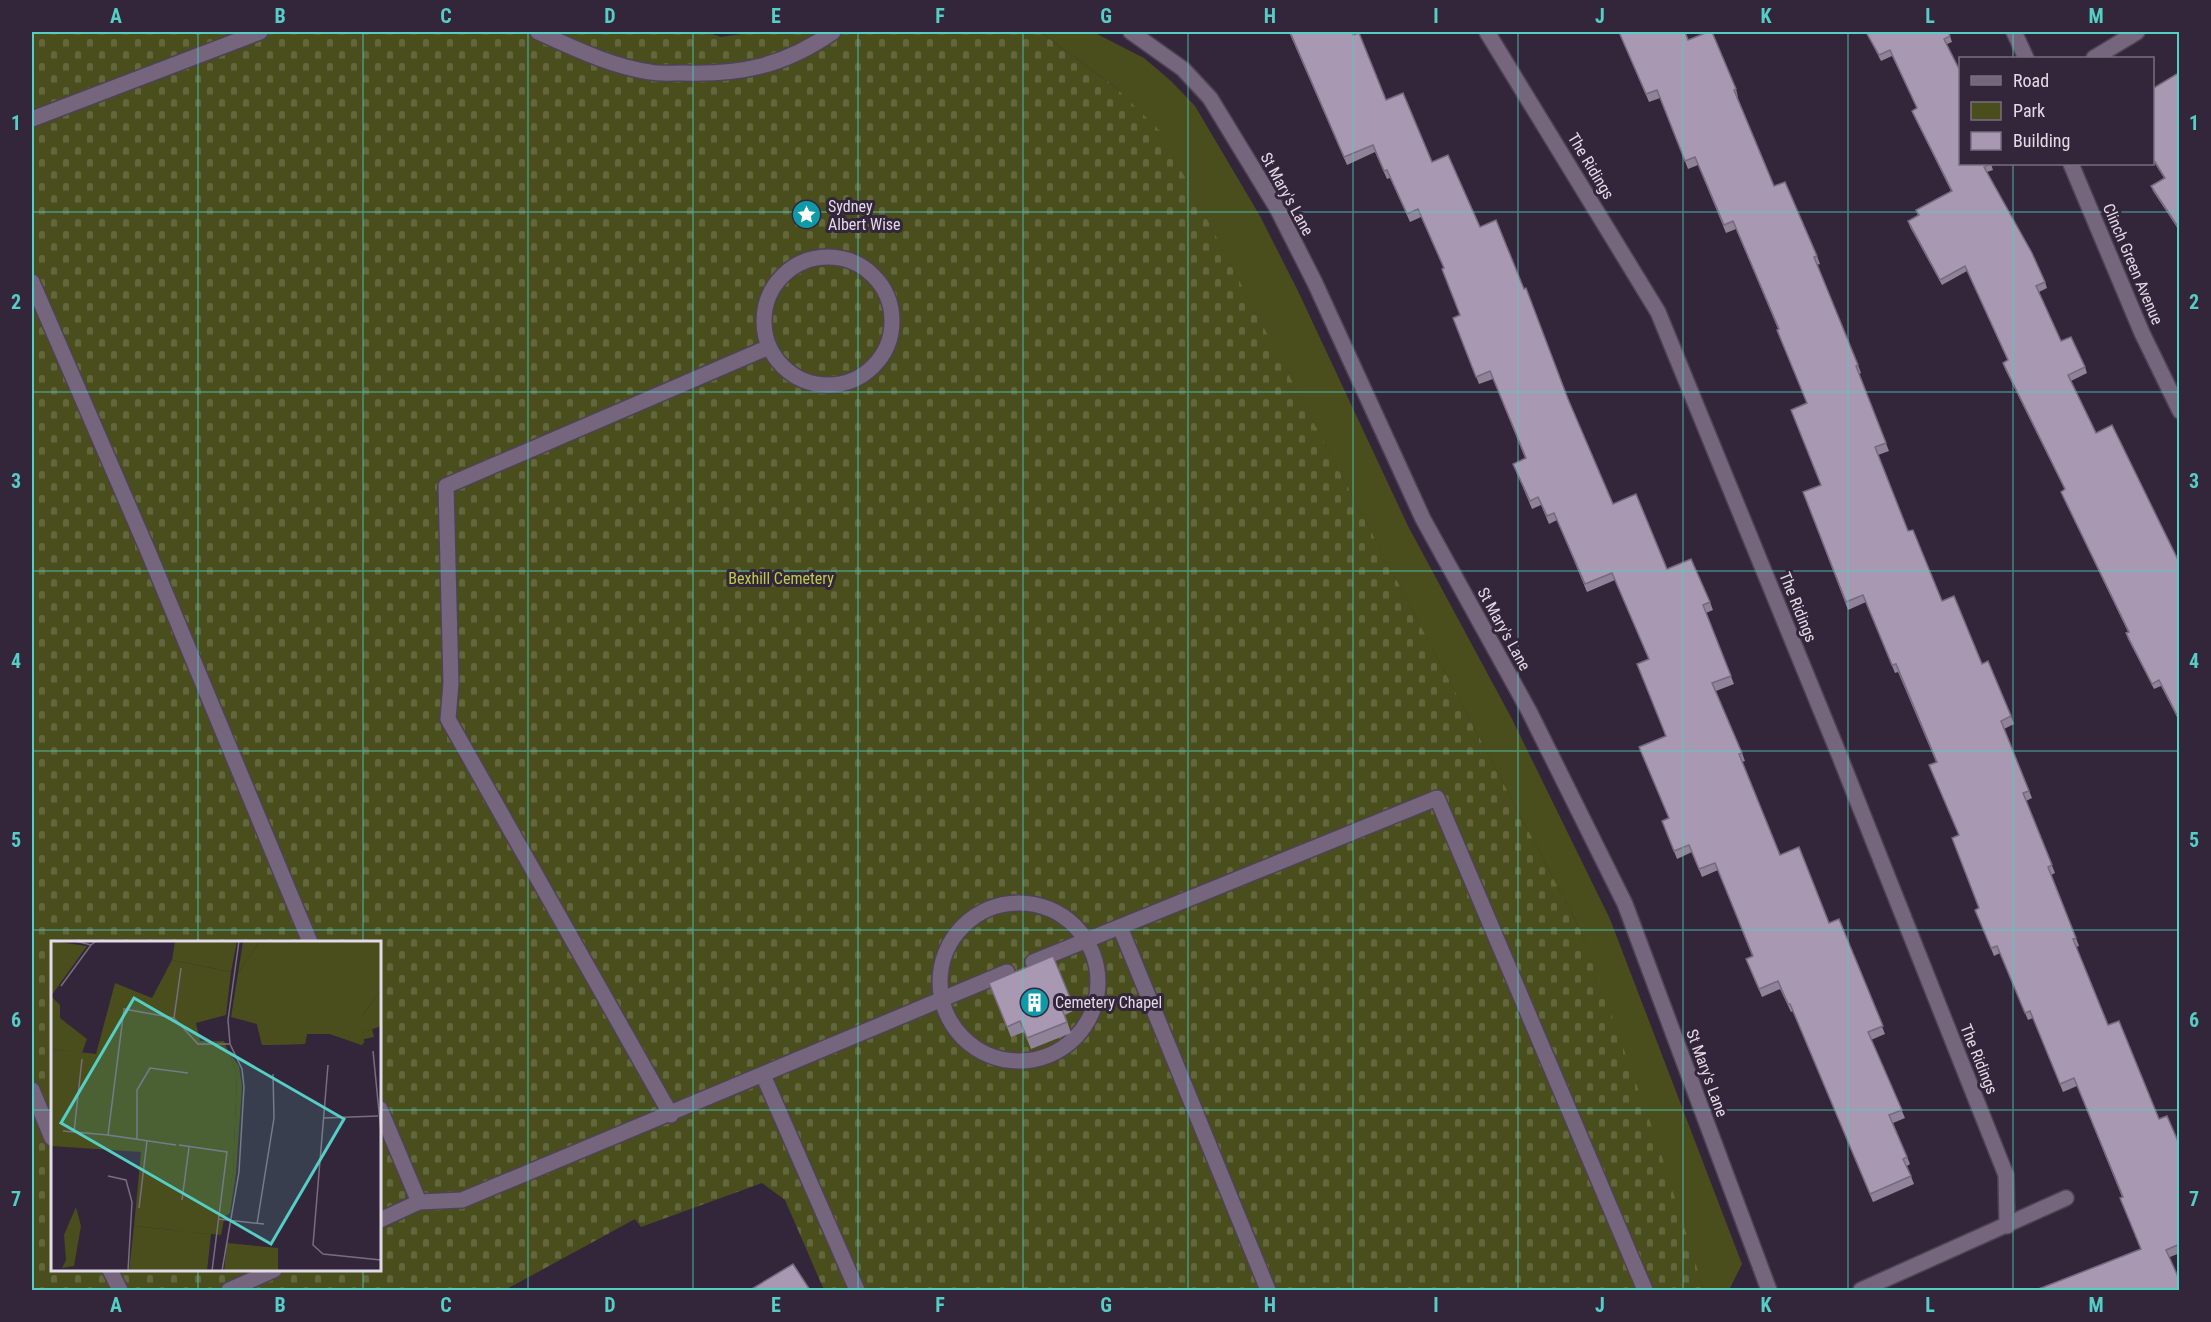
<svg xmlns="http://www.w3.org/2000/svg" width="2211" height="1322" viewBox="0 0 2211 1322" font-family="'Roboto Condensed',sans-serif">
  <defs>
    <pattern id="cemetery-stones" width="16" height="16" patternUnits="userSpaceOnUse" patternTransform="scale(1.5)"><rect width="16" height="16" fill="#494e1c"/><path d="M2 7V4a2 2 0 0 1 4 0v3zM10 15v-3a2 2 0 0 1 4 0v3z" fill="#63673d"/></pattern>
  </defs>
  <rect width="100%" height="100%" fill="#33253a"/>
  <!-- green -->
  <path fill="#494e1c" d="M1040 32H1093L1144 58 1171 81 1195 106 1260 216 1298 291 1408 526 1512 719 1610 919 1742 1264 1729 1290H1704L1581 931 1161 133 1114 86Z"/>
  <!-- cemetery -->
  <path fill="url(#cemetery-stones)" fill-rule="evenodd" d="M32 32H707L721 37 754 32H1040L1114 86 1161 132 1581 931 1658 1144 1704 1290H824L785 1200 762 1183 641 1227 635 1219 505 1290H32ZM52 942H380V1270H52Z"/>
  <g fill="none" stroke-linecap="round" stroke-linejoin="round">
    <defs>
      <g id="lane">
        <path d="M538 32C574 48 610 66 650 72 660 74 671 73 682 73 741 75 784 66 833 32"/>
        <path d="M32 119 260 32"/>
        <circle cx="828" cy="321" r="64"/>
        <path d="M32 282 148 551 310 942"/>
        <circle cx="1019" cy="982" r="79"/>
        <path d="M1120 927 1268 1290"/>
        <path d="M1033 962 1437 798 1645 1290"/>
        <path d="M763 1075 857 1290"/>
        <path d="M32 1090 52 1138"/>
        <path d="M380 1109 419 1202 462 1200 1007 972"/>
        <path d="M671 1115 448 719 451 683 446 486 769 347"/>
        <path d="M380 1220 419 1202"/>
        <path d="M110 1270 120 1290"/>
        <path d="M229 1290 274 1270"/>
      </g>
      <g id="street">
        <path d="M1131 32 1183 69 1210 98 1277 208 1315 283 1423 519 1529 711 1625 904 1769 1290"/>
        <path d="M1487 32 1658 312 1838 752 2006 1175 2007 1226"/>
        <path d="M2014 32 2026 58"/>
        <path d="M2094 58 2137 32"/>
        <path d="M2071 164 2142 333 2180 411"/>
        <path d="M1861 1290 2066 1198"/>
      </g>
    </defs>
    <!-- lane casing -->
    <use href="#lane" stroke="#4e4355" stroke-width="18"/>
    <!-- street casing -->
    <use href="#street" stroke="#4e4355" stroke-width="18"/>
    <!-- lane -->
    <use href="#lane" stroke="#75657d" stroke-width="15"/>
    <!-- street -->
    <use href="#street" stroke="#75657d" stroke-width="15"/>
  </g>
  <!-- wall -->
  <g fill="#908399">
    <path d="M1289 32H1352L1386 100 1480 227 1568 399 1613 504 1667 569 1710 602 1713 610 1706 613 1734 684 1716 691 1742 753 1745 761 1742 762 1780 855 1829 923 1839 919 1885 1034 1871 1040 1905 1118 1893 1123 1910 1164 1907 1166 1914 1184 1873 1202 1793 1011 1791 1012 1780 989 1762 997 1746 959 1752 956 1718 870 1702 877 1692 852 1677 859 1662 821 1668 818 1665 736 1649 660 1615 580 1587 592 1557 520 1549 524 1541 505 1532 509 1513 464 1525 458 1493 379 1479 384 1453 318 1460 315 1444 269 1421 217 1410 222 1390 178 1387 179 1375 152 1347 165Z"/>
    <path d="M1619 32 1688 40 1736 89 1738 97H1737L1774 186 1817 256 1820 264 1817 265 1858 365 1861 373 1859 374 1889 451 1878 455 1908 531 1942 601 1982 664 2011 716 2014 724 2004 729 2032 798 2026 801 2055 873 2051 875 2079 946 2076 947 2108 1025 2159 1119 2180 1146V1253L2170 1257 2141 1249 2122 1197 2077 1086 2063 1092 2033 1018 2028 1020 2000 953 1994 956 1975 910 1979 908 1959 836 1936 762 1898 672 1895 673 1866 602 1848 610 1803 492 1821 485 1807 404 1778 329 1736 229 1726 233 1698 165 1688 169 1660 98 1649 102Z"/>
    <path d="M1866 32H1948L1950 36 1952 42 1947 44 1960 164H1991L1993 170 1987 172 2045 282 2047 288 2039 292 2061 341 2085 367 2087 373 2071 381 2096 433 2180 564V723L2161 686 2154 689 2128 639 2126 633 2128 632 2063 497 2061 492 2065 490 2005 369 2003 363 2008 361 1967 271 1942 285 1910 227 1908 221 1918 216 1916 210 1951 191 1914 116 1912 111 1917 108 1892 56 1881 61Z"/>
    <path d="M2180 72V232L2153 191 2151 186 2164 178 2152 159V89Z"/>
    <path d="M989 983 1071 1000 1075 1010 1065 1015 1071 1033 1031 1049 1024 1032 1011 1037Z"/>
  </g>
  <!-- building -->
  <g fill="#a898b2" stroke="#766a7d" stroke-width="1.5">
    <path d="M1290 32H1352L1353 35 1359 33 1386 100 1403 93 1432 162 1448 155 1480 227 1496 220 1524 289 1526 288 1568 399 1613 504 1636 494 1667 569 1691 559 1710 602 1703 605 1731 676 1712 683 1742 753 1739 754 1780 855 1799 847 1829 923 1839 919 1883 1026 1868 1032 1902 1110 1889 1115 1907 1157 1903 1159 1911 1176 1870 1194 1790 1004H1788L1778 981 1759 989 1746 959 1753 956 1715 863 1699 869 1689 845 1674 851 1662 821 1669 818 1639 747 1666 736 1637 664 1649 659 1612 573 1585 584 1554 513 1547 516 1538 497 1530 501 1513 464 1526 458 1490 371 1476 377 1453 318 1460 315 1442 269 1444 268 1418 209 1407 214 1387 170 1384 171 1373 145 1344 157Z"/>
    <path d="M1619 32H1685L1688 40 1708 32H1712L1736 89 1734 90 1774 186 1785 182 1817 256 1814 257 1858 365 1856 366 1886 443 1875 447 1908 531 1913 530 1942 601 1954 596 1982 664 1988 661 2011 716 2001 721 2029 791 2023 793 2052 865 2048 867 2076 938 2073 939 2108 1025 2119 1021 2159 1119 2167 1116 2180 1146V1244L2166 1250 2180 1281V1290H2036L2141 1249 2120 1198 2123 1197 2074 1078 2060 1084 2030 1011 2025 1013 1997 946 1991 948 1975 910 1979 908 1952 838 1959 835 1929 765 1937 762 1896 664 1892 665 1863 595 1846 602 1803 492 1821 485 1791 410 1807 403 1777 330 1779 329 1733 221 1724 225 1695 157 1685 161 1657 90 1646 94Z"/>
    <path d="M1866 32H1948L1950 36 1944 39 1960 71V164H1991L1984 167 2032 253 2045 282 2036 286 2061 341 2071 337 2085 367 2068 375 2096 433 2112 425 2180 564V721L2159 680 2152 684 2126 633 2129 632 2061 492 2065 489 2003 363 2008 360 1965 266 1940 280 1908 221 1919 215 1916 210 1952 191 1912 111 1917 108 1890 50 1879 55Z"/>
    <path d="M2180 72V230L2151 186 2165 178 2152 157V89Z"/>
    <path d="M1053 956 1071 1000 1060 1004 1067 1022 1027 1038 1020 1021 1007 1027 989 983Z"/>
    <path d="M793 1264 810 1290H750Z"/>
  </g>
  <!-- grid -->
  <path fill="none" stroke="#55cec5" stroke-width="1.5" stroke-opacity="0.55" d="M198 32V942M363 32V942M528 32V1290M693 32V1290M858 32V1290M1023 32V1290M1188 32V1290M1353 32V1290M1518 32V1290M1683 32V1290M1848 32V1290M2013 32V58M2013 164V1290M32 212H2180M32 392H2180M32 571H2180M32 751H2180M32 930H2180M32 1110H52M380 1110H2180M198 1270V1290M363 1270V1290"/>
  <!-- icons -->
  <defs>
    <symbol id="sight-disc" viewBox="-11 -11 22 22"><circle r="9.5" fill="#0f9aa8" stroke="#33253a"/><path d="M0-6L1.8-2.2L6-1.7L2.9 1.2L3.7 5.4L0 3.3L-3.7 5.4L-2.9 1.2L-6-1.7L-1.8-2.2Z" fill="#fff"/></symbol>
    <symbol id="building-disc" viewBox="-11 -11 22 22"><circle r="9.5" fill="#0f9aa8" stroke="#33253a"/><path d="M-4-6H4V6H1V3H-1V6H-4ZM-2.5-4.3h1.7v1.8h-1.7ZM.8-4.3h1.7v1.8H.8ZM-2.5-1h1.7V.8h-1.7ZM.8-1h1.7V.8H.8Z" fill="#fff"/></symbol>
  </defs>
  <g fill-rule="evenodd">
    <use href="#sight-disc" x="790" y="198" width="33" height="33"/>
    <use href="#building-disc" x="1018" y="986" width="33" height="33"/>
  </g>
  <g text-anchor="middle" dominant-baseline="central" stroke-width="6" stroke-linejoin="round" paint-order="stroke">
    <!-- street labels -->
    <g font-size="16" fill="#e3dae8" stroke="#33253a">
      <text transform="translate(1591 166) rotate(59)">The Ridings</text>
      <text transform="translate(1287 194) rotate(61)">St Mary's Lane</text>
      <text transform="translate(2133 264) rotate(67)">Clinch Green Avenue</text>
      <text transform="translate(1798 607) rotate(68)">The Ridings</text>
      <text transform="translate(1504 629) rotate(61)">St Mary's Lane</text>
      <text transform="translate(1979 1059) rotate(68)">The Ridings</text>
      <text transform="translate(1707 1073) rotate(70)">St Mary's Lane</text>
    </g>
    <!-- poi labels -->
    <g font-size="16" fill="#e3dae8" stroke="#33253a" text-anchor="start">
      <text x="828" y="206">Sydney<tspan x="828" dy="18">Albert Wise</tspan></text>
      <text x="1055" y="1002">Cemetery Chapel</text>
    </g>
    <!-- park labels -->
    <g font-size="16" fill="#bfcc49" stroke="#33253a">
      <text x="781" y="578">Bexhill Cemetery</text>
    </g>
  </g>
  <!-- overview -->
  <g transform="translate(51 941)">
    <rect width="330" height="330" fill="#33253a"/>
    <path d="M209 0H330V49L312 74 311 92 321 88 323 96 313 98 311 104 279 93H256L254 103 211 104 206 83 180 76 187 32ZM178 112 188 125 191 146 185 232 179 272 173 276 182 231 186 133ZM83 285 160 293 156 330H78Z" fill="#494e1c"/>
    <path d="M0 0 36 5 0 55 9 64V77L36 98 31 112 0 108ZM124 0H186L180 31 121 19ZM192 0H209L187 32 192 1ZM330 49V85L311 92 308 85 312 74ZM206 83 280 89 314 100 311 104 279 93H256L254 103 211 104ZM25 266 30 285 23 325 11 327 15 319 13 294ZM176 302 227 307V330H173Z" fill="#494e1c"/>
    <path d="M121 19 180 31 175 74 145 82 149 100H173L186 133 182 232 170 294 83 285 90 211 0 205V108L45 113 64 42 101 57Z" fill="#494e1c"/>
    <path d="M131 260 164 267 160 293 126 290Z" fill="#494e1c"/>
    <path fill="none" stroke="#796d80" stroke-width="1.5" d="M24 0 40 4 45 0M130 27 123 77 147 103H179M10 45 40 4M123 77 73 68 57 194 125 204M322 110 330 191M277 124 262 304 272 313 330 319M272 177 327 175M12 190 57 194M23 191 31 118M86 199V149L99 127 137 132M128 204 176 211 161 330M57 235 75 239 81 261 77 330M131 259 138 206M88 267 96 200M167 278 213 283M206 283 223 177 222 133M171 330 188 231 193 146 191 128 179 103 177 79 188 0"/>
    <path fill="#55cec5" fill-opacity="0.15" stroke="#55cec5" stroke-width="3" d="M83 57 293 178 220 303 10 182Z"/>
    <rect width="330" height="330" fill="none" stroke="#e3dae8" stroke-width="3"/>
  </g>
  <!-- border -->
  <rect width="2211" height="1322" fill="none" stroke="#33253a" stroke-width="66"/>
  <!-- legend -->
  <rect x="1959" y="57" width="195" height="108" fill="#33253a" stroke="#796d80" stroke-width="1.5"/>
  <rect x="1971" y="76" width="30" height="9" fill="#75657d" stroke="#796d80" stroke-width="1.5"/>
  <text x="2013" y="87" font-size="18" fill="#e3dae8">Road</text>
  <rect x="1971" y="102" width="30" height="18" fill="#494e1c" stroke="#796d80" stroke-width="1.5"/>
  <text x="2013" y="117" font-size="18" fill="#e3dae8">Park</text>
  <rect x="1971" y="132" width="30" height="18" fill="#a898b2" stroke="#796d80" stroke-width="1.5"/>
  <text x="2013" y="147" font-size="18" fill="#e3dae8">Building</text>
  <rect x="33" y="33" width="2145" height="1256" fill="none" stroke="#55cec5" stroke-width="2"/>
  <g font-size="20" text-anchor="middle" font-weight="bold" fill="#55cec5">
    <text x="116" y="23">A</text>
    <text x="280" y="23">B</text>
    <text x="446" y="23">C</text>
    <text x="610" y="23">D</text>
    <text x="776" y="23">E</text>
    <text x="940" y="23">F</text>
    <text x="1106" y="23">G</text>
    <text x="1270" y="23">H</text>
    <text x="1436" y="23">I</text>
    <text x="1600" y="23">J</text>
    <text x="1766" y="23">K</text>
    <text x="1930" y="23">L</text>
    <text x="2096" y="23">M</text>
    <text x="16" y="130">1</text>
    <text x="2194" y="130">1</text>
    <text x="16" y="309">2</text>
    <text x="2194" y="309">2</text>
    <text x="16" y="488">3</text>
    <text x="2194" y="488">3</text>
    <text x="16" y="668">4</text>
    <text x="2194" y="668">4</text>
    <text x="16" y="847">5</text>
    <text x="2194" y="847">5</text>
    <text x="16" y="1027">6</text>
    <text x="2194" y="1027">6</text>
    <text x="16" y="1206">7</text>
    <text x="2194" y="1206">7</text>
    <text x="116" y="1312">A</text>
    <text x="280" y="1312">B</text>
    <text x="446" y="1312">C</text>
    <text x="610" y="1312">D</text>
    <text x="776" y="1312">E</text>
    <text x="940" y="1312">F</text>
    <text x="1106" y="1312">G</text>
    <text x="1270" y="1312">H</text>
    <text x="1436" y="1312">I</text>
    <text x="1600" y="1312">J</text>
    <text x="1766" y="1312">K</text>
    <text x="1930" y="1312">L</text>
    <text x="2096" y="1312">M</text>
  </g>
</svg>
